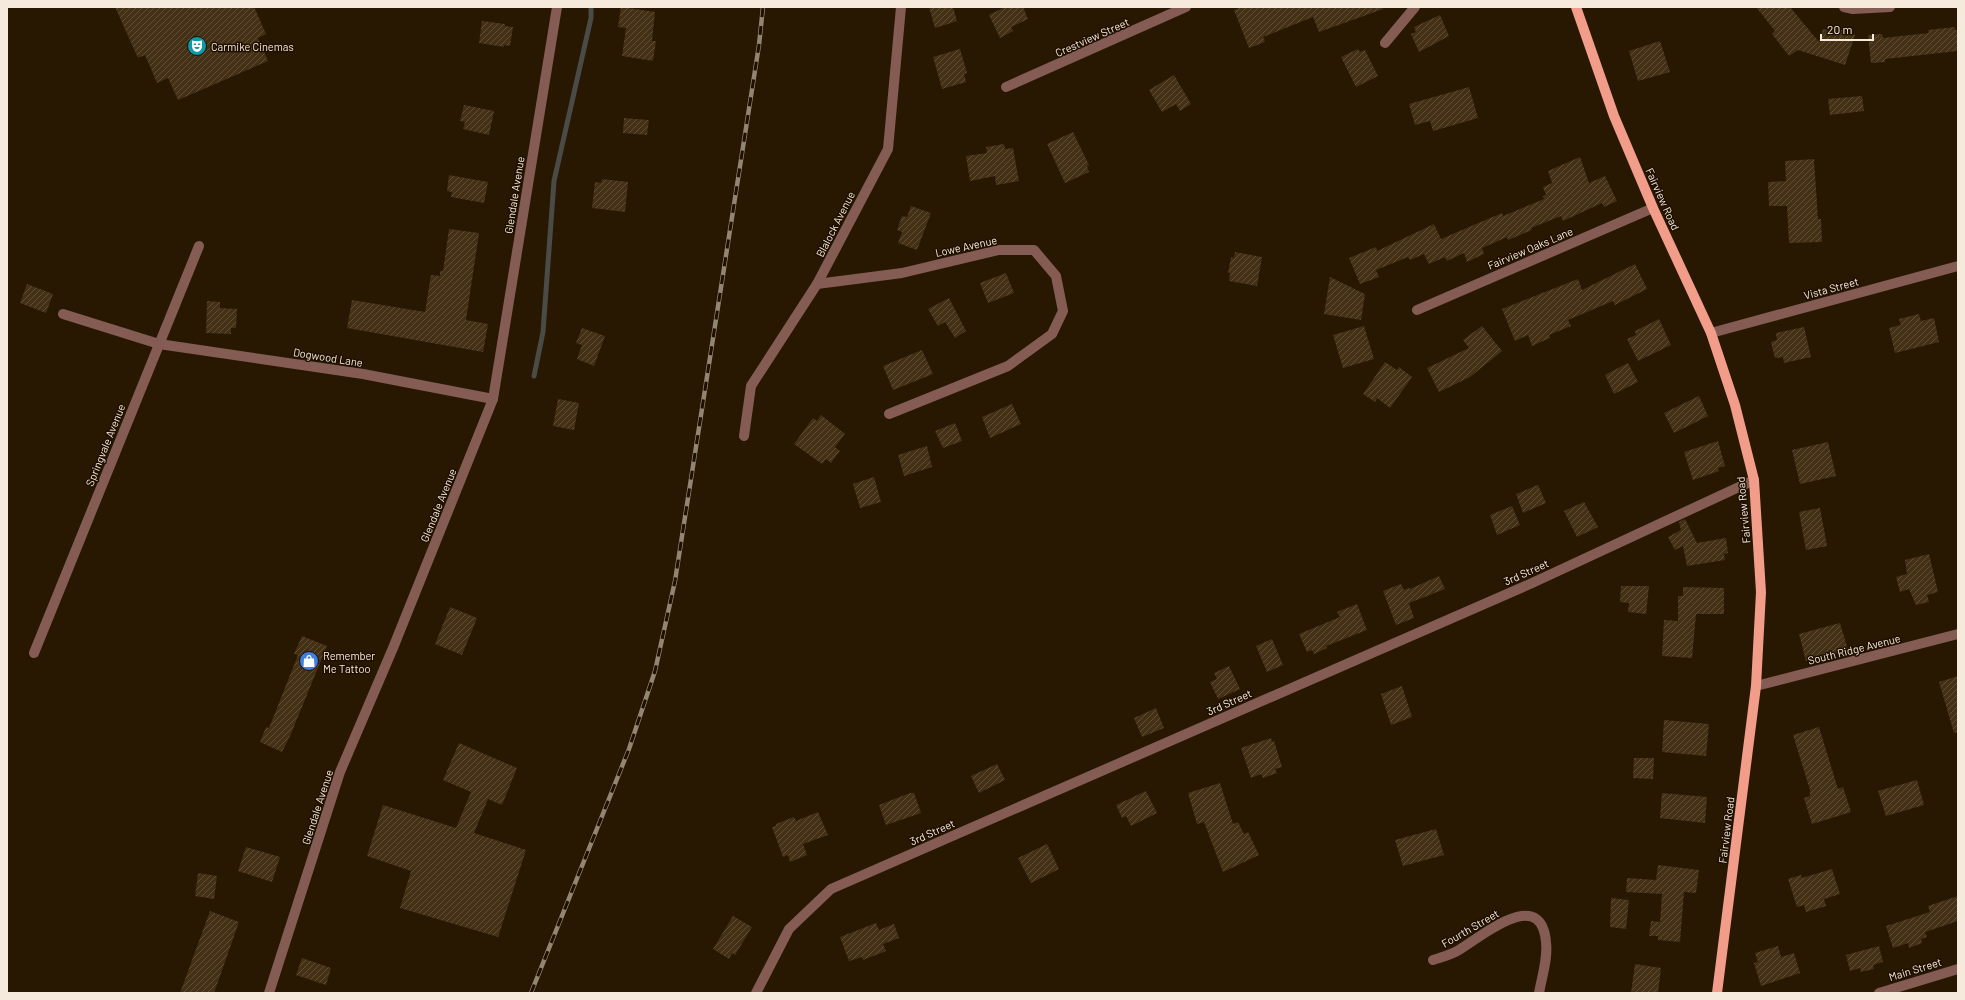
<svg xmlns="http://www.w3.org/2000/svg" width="1965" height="1000" viewBox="0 0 1965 1000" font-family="Barlow,sans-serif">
  <defs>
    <pattern id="building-hatch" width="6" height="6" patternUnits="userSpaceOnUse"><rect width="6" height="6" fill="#443115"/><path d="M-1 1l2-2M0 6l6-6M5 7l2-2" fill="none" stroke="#604f36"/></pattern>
  </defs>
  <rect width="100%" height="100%" fill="#281801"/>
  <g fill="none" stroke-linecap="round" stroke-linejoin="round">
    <!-- stream -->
    <path stroke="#4a4a47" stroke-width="5" d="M534 376 543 332 554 181 591 18V7"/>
  </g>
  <!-- building -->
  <g fill="url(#building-hatch)">
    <path d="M115 7H254L266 34 258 38 268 61 178 100 168 78 157 83 145 55 138 58Z"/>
    <path d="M621 7 655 12 652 41H656L653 61 622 56 626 28 618 27Z"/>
    <path d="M929 7H953L957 21 935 28Z"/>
    <path d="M1005 7H1023L1028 19 1011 27 1013 31 1000 38 989 15Z"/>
    <path d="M1242 7H1382L1383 9 1319 32 1313 17 1263 37 1265 42 1249 48 1234 10Z"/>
    <path d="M1756 7H1790L1819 42 1823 29 1831 31 1832 27 1855 35 1845 65 1798 50 1789 56 1772 34 1775 31Z"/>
    <path d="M1440 15 1449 36 1419 52 1411 34 1416 32 1414 27Z"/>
    <path d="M482 21 505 24V26L513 27 510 46 504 45V47L479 43Z"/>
    <path d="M1955 27V30H1958V51L1885 59V62L1871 63 1868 35 1882 34 1883 38 1929 33 1928 30Z"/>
    <path d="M1660 41 1670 72 1638 81 1629 51Z"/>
    <path d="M960 49 967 73 964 74 966 82 942 89 933 57Z"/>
    <path d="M1358 49 1360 52 1365 50 1378 76 1356 87 1341 57Z"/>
    <path d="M1174 75 1191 104 1180 111 1176 104 1162 112 1149 90Z"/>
    <path d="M1469 87 1478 118 1433 131 1430 121 1415 125 1409 104Z"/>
    <path d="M1862 96 1864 111 1830 115 1828 99Z"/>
    <path d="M464 105 494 111 489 135 463 129 465 122 460 121Z"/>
    <path d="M624 118 649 120 647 135 623 133Z"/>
    <path d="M1073 132 1089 165 1087 166 1089 172 1065 183 1047 144Z"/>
    <path d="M1004 144 1005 149 1013 148 1019 181 996 185 995 176 970 181 966 156 987 153 986 147Z"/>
    <path d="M1580 157 1589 183 1605 176 1617 201 1604 207 1602 203 1563 221 1561 216 1531 228 1532 230 1508 240 1507 237 1482 248 1484 254 1467 262 1464 253 1447 261 1445 257 1429 264 1424 254 1410 260 1408 257 1376 270 1379 277 1360 284 1349 258 1376 247 1377 251 1434 224 1441 239 1502 213 1503 216 1544 199 1543 196 1546 195 1543 187 1552 183 1548 171Z"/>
    <path d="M1814 159 1818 219H1821L1822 242 1789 243 1787 206H1769L1768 182 1786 181 1785 161Z"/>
    <path d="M449 175 488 182 484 203 451 197 452 192 447 191Z"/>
    <path d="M602 179 628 182 625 212 592 208 595 182 601 183Z"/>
    <path d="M911 206 931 213 917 250 898 243 902 232 897 230 902 216 907 217Z"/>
    <path d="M449 229 479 233 466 320 488 324 483 352 347 328 352 300 425 312 431 275 440 276V271H443Z"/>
    <path d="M1235 252 1262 257 1257 286 1229 281 1230 273H1228L1231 257 1234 258Z"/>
    <path d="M1635 264 1647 289 1615 305 1613 301 1568 320 1571 326 1549 335 1550 338 1532 346 1528 335 1515 341 1502 309 1578 279 1582 290Z"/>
    <path d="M1006 273 1014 293 988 303 980 283Z"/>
    <path d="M1330 277 1365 294 1361 320 1324 314Z"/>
    <path d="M27 284 53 294 46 313 20 303Z"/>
    <path d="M949 298 966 331 955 338 945 322 938 326 928 309Z"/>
    <path d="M207 301 220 302V308L237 309 236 328H231V334L206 333Z"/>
    <path d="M1919 314 1921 321 1934 318 1939 342 1895 353 1889 328 1901 325 1899 319Z"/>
    <path d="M1659 319 1671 345 1638 361 1627 339 1636 335 1635 331Z"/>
    <path d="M1364 326 1374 359 1343 368 1333 335Z"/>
    <path d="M1482 326 1502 351 1470 377 1439 392 1427 368 1469 348 1463 340Z"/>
    <path d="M1804 327 1811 357 1784 363 1783 357 1775 358 1771 342 1777 340 1776 333Z"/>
    <path d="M582 328 605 336 594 366 577 359 582 345 576 343Z"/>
    <path d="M922 350 933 374 893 390 883 366Z"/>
    <path d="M1385 362 1397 370 1399 367 1412 377 1390 408 1377 398 1375 402 1363 394Z"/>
    <path d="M1628 363 1638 382 1614 394 1605 375Z"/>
    <path d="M1699 396 1708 416 1674 433 1664 413Z"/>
    <path d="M558 399 579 403 574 430 553 426Z"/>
    <path d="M1012 404 1021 424 990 438 982 417Z"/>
    <path d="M821 415 845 434 835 447 840 451 831 463 826 459 822 464 794 444 813 418 817 421Z"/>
    <path d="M955 423 962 441 943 448 935 431Z"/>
    <path d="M1718 441 1725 466 1718 468 1719 471 1693 480 1684 452Z"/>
    <path d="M1828 442 1836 476 1800 484 1792 450Z"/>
    <path d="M927 446 932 467 904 476 898 455Z"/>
    <path d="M874 477 881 502 860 508 853 484Z"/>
    <path d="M1538 485 1546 503 1523 513 1516 494Z"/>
    <path d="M1584 502 1598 527 1577 537 1564 511Z"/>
    <path d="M1512 506 1520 525 1497 535 1490 515Z"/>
    <path d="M1820 508 1827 546 1806 550 1799 512Z"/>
    <path d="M1685 519 1697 543 1726 538 1728 553 1724 554 1725 560 1687 566 1683 546 1675 550 1668 537 1681 530 1679 522Z"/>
    <path d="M1929 554 1938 592 1927 595 1929 602 1916 605 1909 589 1900 592 1896 577 1907 574 1905 560Z"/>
    <path d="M1439 576 1445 589 1409 603 1414 618 1396 625 1383 591 1401 584 1404 590 1409 588 1410 589Z"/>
    <path d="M1621 586H1649L1646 614 1628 612 1629 603 1620 602Z"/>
    <path d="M1683 587 1724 588V614H1696L1692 658 1662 656 1664 620 1678 621V596H1683Z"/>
    <path d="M1357 604 1367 630 1326 646 1327 648 1314 654 1312 650 1307 652 1299 634 1340 617 1337 612Z"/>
    <path d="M450 607 477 618 462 655 435 644Z"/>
    <path d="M1840 623 1848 650 1806 661 1799 634Z"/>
    <path d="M302 636 327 646 290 736 282 752 260 742 266 727 269 728 298 655 294 654Z"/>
    <path d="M1272 639 1283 665 1267 672 1256 646Z"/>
    <path d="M1229 666 1240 689 1218 699 1210 682 1217 679 1214 673Z"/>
    <path d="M1958 676V732L1954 733 1939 682Z"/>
    <path d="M1402 686 1412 717 1391 725 1381 694Z"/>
    <path d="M1156 708 1164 728 1142 737 1134 718Z"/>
    <path d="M1664 720 1709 724 1706 756 1662 752Z"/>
    <path d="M1819 727 1838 789 1843 787 1851 812 1812 824 1804 798 1810 796V790L1793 735Z"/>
    <path d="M1271 738 1272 742 1274 741 1282 767 1275 769 1277 773 1263 778 1261 774 1251 778 1241 748Z"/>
    <path d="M459 743 517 768 502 805 488 799 474 833 526 850 498 937 400 908 411 871 367 856 383 805 456 828 471 792 443 780Z"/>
    <path d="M1634 758H1654L1653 779 1633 778Z"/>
    <path d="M997 764 1005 780 979 793 971 776Z"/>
    <path d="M1917 780 1924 805 1886 816 1878 791Z"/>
    <path d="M1220 783 1233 824 1238 822 1244 834 1248 832 1259 855 1223 872 1204 822 1197 824 1188 793Z"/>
    <path d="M1146 791 1157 813 1131 826 1126 816 1122 818 1116 805Z"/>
    <path d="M910 793H914L921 813 886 825 879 805Z"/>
    <path d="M1662 793 1707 797 1705 823 1660 818Z"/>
    <path d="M818 812 828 835 803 844 807 855 790 862 788 855 783 857 772 827 776 826V824L794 817 796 821Z"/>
    <path d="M1436 829 1444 855 1403 866 1395 840Z"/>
    <path d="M1047 844 1059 869 1031 883 1018 858Z"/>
    <path d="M246 847 280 857 272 882 238 871Z"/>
    <path d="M1658 865 1699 870 1696 893 1684 892 1680 942 1658 940V936H1649L1651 921 1660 922 1662 894 1626 892 1627 878 1656 880Z"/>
    <path d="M1832 869 1840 894 1824 899 1826 906 1806 912 1804 905 1797 907 1788 879 1801 875 1802 878Z"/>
    <path d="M198 873 217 876 214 899 195 896Z"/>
    <path d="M1958 896V921L1925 932 1927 937 1921 939 1922 943 1909 948 1908 943 1893 948 1886 926 1930 912 1928 906Z"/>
    <path d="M1611 898 1629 900 1626 929 1610 927Z"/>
    <path d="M210 911 239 922 214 993H180Z"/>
    <path d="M733 916 752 927 735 955 732 953 729 959 713 949Z"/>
    <path d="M876 923 879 930 894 924 899 938 883 944 886 951 863 960 862 957 849 961 840 937Z"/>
    <path d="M1778 946 1781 957 1794 953 1800 973 1761 986 1754 963 1758 962 1755 953Z"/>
    <path d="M1879 946 1883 962 1873 965 1874 969 1861 972 1860 968 1850 971 1846 955Z"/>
    <path d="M302 958 331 968 326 985 296 975Z"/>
    <path d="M1635 964 1661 968 1658 993H1631Z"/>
  </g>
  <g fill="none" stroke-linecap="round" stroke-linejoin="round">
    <!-- minor -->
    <g stroke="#855c53" stroke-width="10">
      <path d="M1844 7 1853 9 1890 7"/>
      <path d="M1385 43 1415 7"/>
      <path d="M1006 87 1186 7"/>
      <path d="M817 284 902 273 999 250H1034L1056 276 1063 311 1052 334 1008 366 889 414"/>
      <path d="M1417 310 1653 208"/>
      <path d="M63 314 159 344 363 374 493 399"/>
      <path d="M1711 333 1958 266"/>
      <path d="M744 436 751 386 817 284 888 149 901 7"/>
      <path d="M34 653 199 246"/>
      <path d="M1756 686 1958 634"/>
      <path d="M1433 960C1442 957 1451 955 1459 950 1481 937 1541 885 1546 942 1548 959 1542 976 1539 993"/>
      <path d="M269 993 340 772 393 648 493 399 557 7"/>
      <path d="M756 993 789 929 831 889 1530 584 1754 480"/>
      <path d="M1879 993 1958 969"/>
    </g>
    <!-- major -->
    <path stroke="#f29c8a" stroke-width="10" d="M1576 7 1614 116 1653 208 1711 333 1735 405 1754 480 1761 592 1756 686 1717 993"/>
    <defs>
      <path id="rail" d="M531 993 629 749 655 671 675 581 759 45 763 7"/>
    </defs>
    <!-- rail casing -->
    <use href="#rail" stroke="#928572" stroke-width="4.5"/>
    <!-- rail -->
    <use href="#rail" stroke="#1f0f00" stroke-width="3" stroke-dasharray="9" stroke-linecap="butt"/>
  </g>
  <!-- icons -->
  <defs>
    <symbol id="theatre-disc" viewBox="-11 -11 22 22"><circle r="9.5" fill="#0f9aa8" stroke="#1f0f00"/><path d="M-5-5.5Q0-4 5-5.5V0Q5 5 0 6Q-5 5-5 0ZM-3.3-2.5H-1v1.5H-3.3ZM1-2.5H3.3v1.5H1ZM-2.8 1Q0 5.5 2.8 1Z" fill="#fff"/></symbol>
    <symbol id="shop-disc" viewBox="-11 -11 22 22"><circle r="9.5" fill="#3f7fe0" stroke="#1f0f00"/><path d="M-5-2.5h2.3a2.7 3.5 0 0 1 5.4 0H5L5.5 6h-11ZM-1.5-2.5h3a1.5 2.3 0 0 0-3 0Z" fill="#fff"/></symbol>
  </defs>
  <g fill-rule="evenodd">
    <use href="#theatre-disc" x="186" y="35" width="22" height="22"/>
    <use href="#shop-disc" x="298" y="650" width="22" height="22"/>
  </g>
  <g text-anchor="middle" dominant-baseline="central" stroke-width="3" stroke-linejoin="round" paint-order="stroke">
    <!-- street labels -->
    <g font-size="11" fill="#f5eadc" stroke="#1f0f00">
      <text transform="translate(1092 37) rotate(-24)">Crestview Street</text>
      <text transform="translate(514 195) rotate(-81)">Glendale Avenue</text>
      <text transform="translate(1663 199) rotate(66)">Fairview Road</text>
      <text transform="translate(835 224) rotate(-63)">Blalock Avenue</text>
      <text transform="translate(966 246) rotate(-12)">Lowe Avenue</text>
      <text transform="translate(1530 248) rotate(-23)">Fairview Oaks Lane</text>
      <text transform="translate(1831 288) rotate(-15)">Vista Street</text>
      <text transform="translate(328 357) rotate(9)">Dogwood Lane</text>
      <text transform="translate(105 445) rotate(-68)">Springvale Avenue</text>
      <text transform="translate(438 505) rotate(-68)">Glendale Avenue</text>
      <text transform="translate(1743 510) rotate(-95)">Fairview Road</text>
      <text transform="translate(1526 572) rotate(-24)">3rd Street</text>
      <text transform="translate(1854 649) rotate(-14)">South Ridge Avenue</text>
      <text transform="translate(1229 702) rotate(-24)">3rd Street</text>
      <text transform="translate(317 807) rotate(-72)">Glendale Avenue</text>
      <text transform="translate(1726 830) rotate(-83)">Fairview Road</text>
      <text transform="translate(932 832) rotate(-24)">3rd Street</text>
      <text transform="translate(1470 928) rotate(-30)">Fourth Street</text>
      <text transform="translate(1915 969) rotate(-17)">Main Street</text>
    </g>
    <!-- poi labels -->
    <g font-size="11" fill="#f5eadc" stroke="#1f0f00" text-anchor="start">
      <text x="211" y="46">Carmike Cinemas</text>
      <text x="323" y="655">Remember<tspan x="323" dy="13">Me Tattoo</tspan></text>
    </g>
  </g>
  <!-- border -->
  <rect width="1965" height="1000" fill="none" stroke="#f5eadc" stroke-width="16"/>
  <!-- scale -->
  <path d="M1821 34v6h52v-6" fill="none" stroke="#f5eadc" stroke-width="2"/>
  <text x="1827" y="34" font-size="12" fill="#f5eadc" stroke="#1f0f00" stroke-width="3" paint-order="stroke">20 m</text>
</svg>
